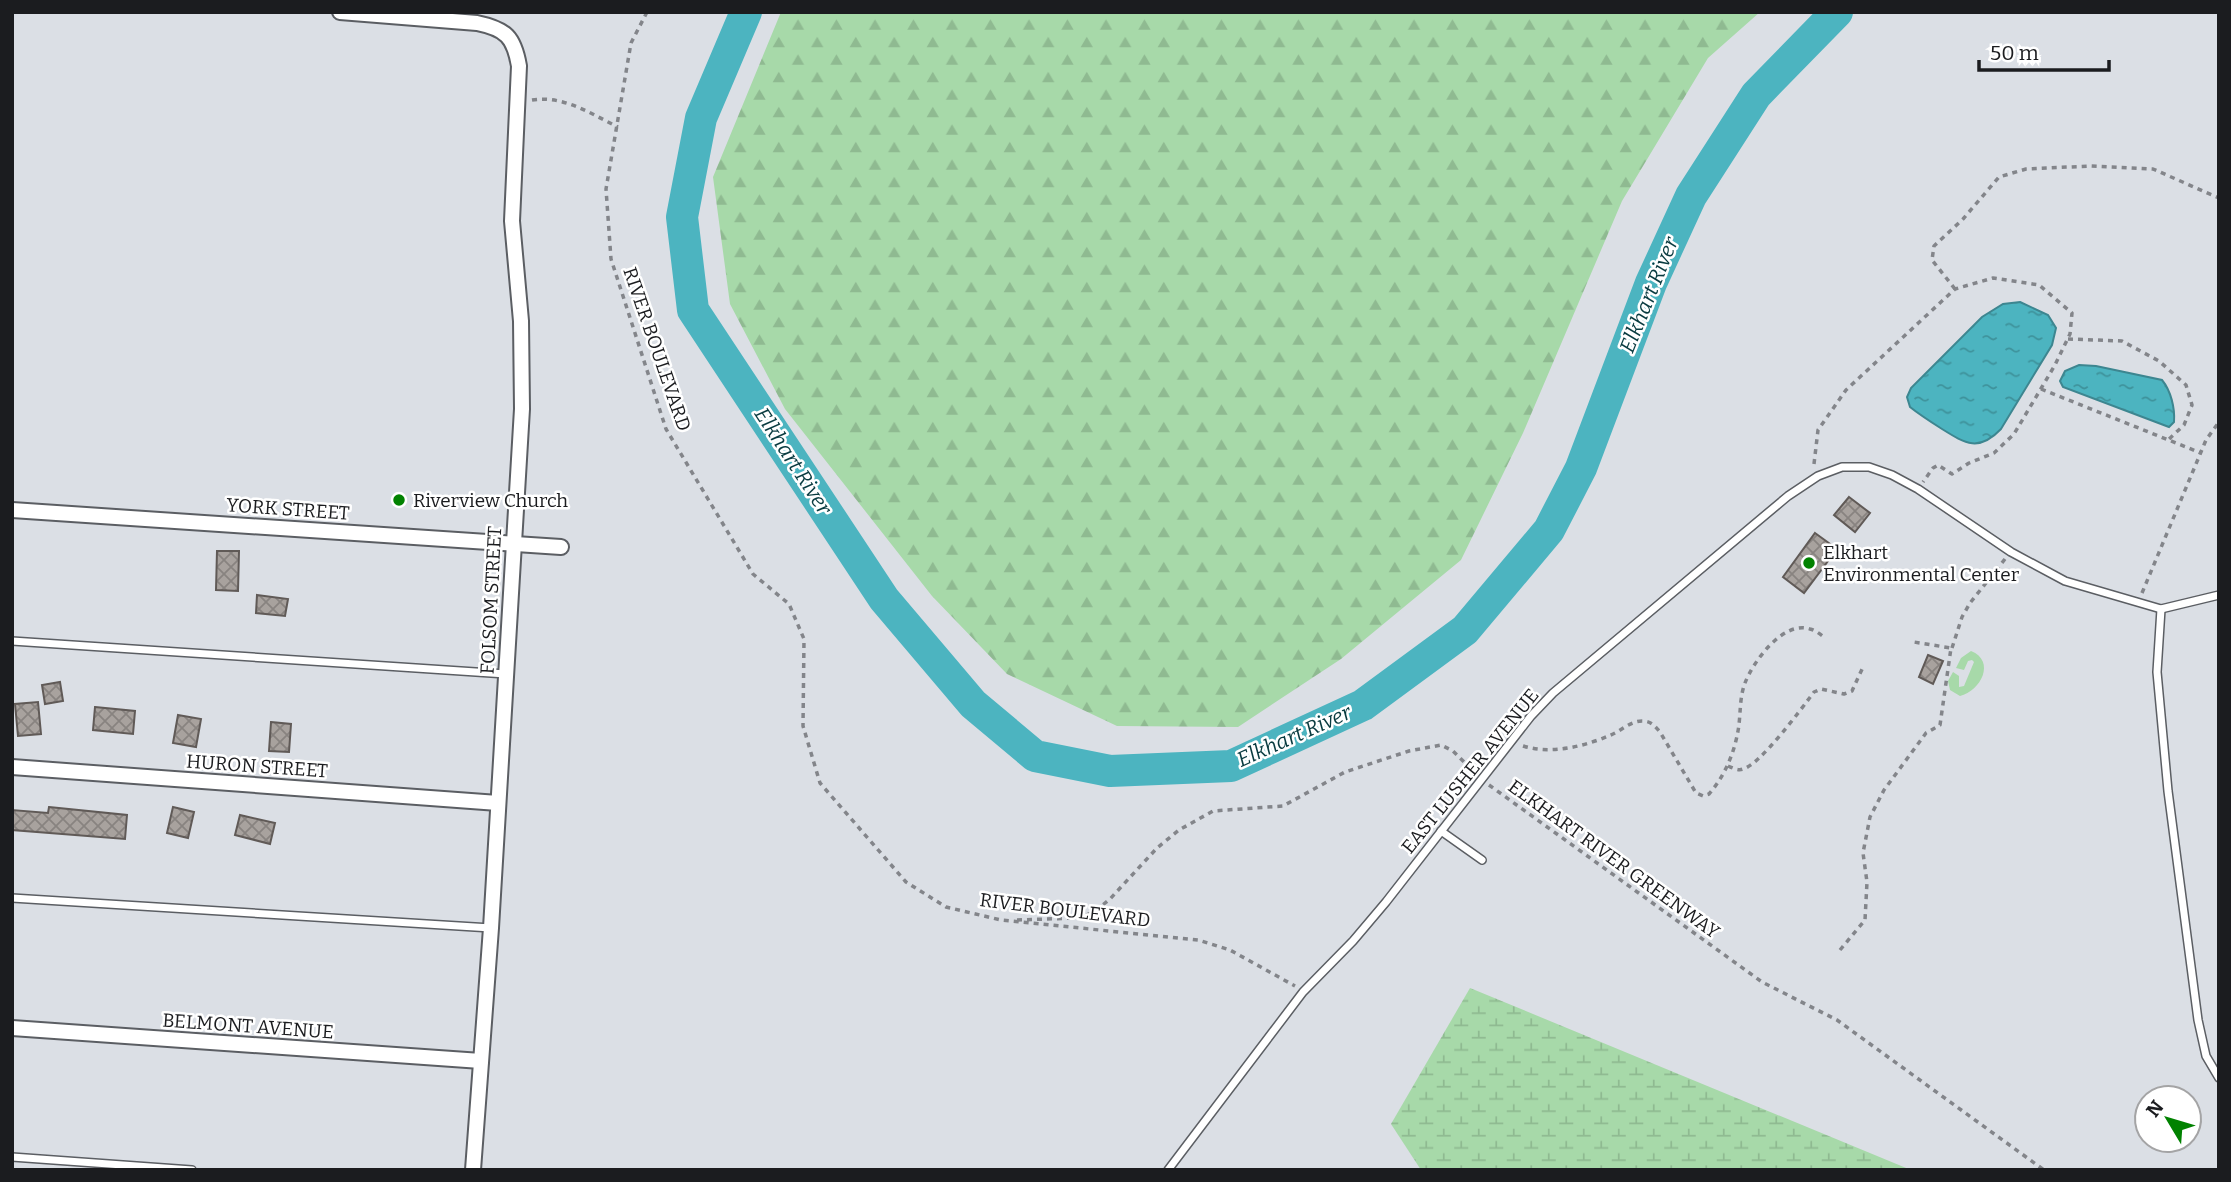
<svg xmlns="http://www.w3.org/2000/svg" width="2231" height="1182" viewBox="0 0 2231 1182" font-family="Bitter,serif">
  <defs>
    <pattern id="forest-firs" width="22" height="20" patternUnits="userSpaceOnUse" patternTransform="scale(1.75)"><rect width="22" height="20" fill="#a7d9a9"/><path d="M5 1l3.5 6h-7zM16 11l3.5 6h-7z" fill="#8fba91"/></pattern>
    <pattern id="wetland-marsh" width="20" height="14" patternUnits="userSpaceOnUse" patternTransform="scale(1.75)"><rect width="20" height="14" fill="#a7d9a9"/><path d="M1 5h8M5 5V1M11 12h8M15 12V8" fill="none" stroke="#8fba91"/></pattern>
    <pattern id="water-ripples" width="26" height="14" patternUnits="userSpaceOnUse" patternTransform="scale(1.75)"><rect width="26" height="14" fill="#4cb4c0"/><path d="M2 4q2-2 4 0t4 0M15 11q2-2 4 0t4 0" fill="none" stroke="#3e929b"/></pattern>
    <pattern id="building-cross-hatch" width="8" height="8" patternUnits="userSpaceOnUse" patternTransform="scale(1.75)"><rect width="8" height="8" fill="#a8a29e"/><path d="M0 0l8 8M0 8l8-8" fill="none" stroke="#888380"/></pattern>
  </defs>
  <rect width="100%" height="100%" fill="#dbdfe5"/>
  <!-- forest -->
  <path fill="url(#forest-firs)" d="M781 12H1760L1708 58 1622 201 1523 433 1461 560 1341 659 1238 727 1117 726 1007 674 932 596 785 409 730 304 713 177Z"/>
  <!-- wetland -->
  <path fill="url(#wetland-marsh)" d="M1470 988 1911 1170H1421L1391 1124Z"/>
  <!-- garden -->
  <path fill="#a7d9a9" d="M1971 651C1996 661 1981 691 1960 696L1950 690 1948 681 1953 672 1959 676V687L1964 686 1974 662 1972 660 1968 661 1964 670 1956 668 1961 658Z"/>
  <!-- water -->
  <g fill="url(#water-ripples)" stroke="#3d8690" stroke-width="2">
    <path d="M2020 302 2048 315 2056 328 2052 345 2001 429C1979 452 1966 444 1942 429 1931 422 1920 415 1910 407L1907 397 1911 388 1982 317 2003 304Z"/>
    <path d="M2079 365 2096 366 2162 380C2171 391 2175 408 2174 422L2169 427 2063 387 2060 381 2065 371Z"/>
  </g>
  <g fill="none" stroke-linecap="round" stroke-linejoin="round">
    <!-- river -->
    <path stroke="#4cb4c0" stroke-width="32" d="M746 12 701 118 682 217 693 310 884 599 973 704 1035 756 1110 771 1231 766 1363 705 1465 630 1549 530 1581 468 1651 283 1691 196 1756 95 1837 12"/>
  </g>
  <!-- building -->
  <g fill="url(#building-cross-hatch)" stroke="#605a57" stroke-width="2">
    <path d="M1849 497 1870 513 1855 532 1834 515Z"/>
    <path d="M1815 533 1837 549 1804 593 1783 577Z"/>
    <path d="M217 551H239L238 591 216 590Z"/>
    <path d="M257 595 288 599 285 616 256 613Z"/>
    <path d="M1928 655 1943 661 1933 684 1919 677Z"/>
    <path d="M60 682 63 701 45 704 42 685Z"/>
    <path d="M38 702 41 734 18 736 15 704Z"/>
    <path d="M95 707 135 711 133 734 93 730Z"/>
    <path d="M178 715 201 719 196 747 173 743Z"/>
    <path d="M271 722 291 724 289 752 269 751Z"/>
    <path d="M49 807 127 815 125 839 12 830V810L48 813Z"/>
    <path d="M173 807 194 812 188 838 167 833Z"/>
    <path d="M240 815 275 823 270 844 235 835Z"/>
  </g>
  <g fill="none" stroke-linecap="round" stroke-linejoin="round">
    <defs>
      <g id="service">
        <path d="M2161 609 2157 672 2168 791 2198 1020 2206 1056 2219 1078"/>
        <path d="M12 641 506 674"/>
        <path d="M1441 831 1482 860"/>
        <path d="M12 898 491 928"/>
        <path d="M12 1157 192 1170"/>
        <path d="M1168 1170 1303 992 1353 941 1386 902 1531 716 1553 693 1788 496 1818 476 1842 467H1869L1892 475 1918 489 2011 552 2065 581 2161 609 2219 595"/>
      </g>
      <g id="minor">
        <path d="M340 12 477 23C506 29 514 37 519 66L512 221 521 321 522 409 491 928 473 1170"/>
        <path d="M12 510 561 547"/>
        <path d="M12 767 498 803"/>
        <path d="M12 1028 481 1061"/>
      </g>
    </defs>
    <!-- service casing -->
    <use href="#service" stroke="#5b5e63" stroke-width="10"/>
    <!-- minor casing -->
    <use href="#minor" stroke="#5b5e63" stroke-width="18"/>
    <!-- path -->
    <g stroke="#83858a" stroke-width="3.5" stroke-dasharray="5 5" stroke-linecap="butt">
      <path d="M647 12 631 43 606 189 611 259 666 429 753 574 789 604 804 639 803 726 820 783 906 882 946 907 1001 920 1198 940 1230 950 1295 986"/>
      <path d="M532 100C564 95 591 114 618 127"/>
      <path d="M1955 289 1932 260 1934 246 1963 219 1999 177 2026 169 2091 166 2153 169 2219 198"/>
      <path d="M2068 339 2122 341 2159 361 2186 385 2192 405 2184 425 2168 440"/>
      <path d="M2041 389 2201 453"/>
      <path d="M1814 464 1818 430 1846 390 1955 289 1993 278 2039 285 2072 313 2070 334 2055 365 2014 434 1994 453 1969 463 1952 474 1938 465 1933 468 1923 482"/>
      <path d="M2142 593 2206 440 2219 422"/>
      <path d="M1952 648 1962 617 1970 603 2005 559"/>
      <path d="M1523 746C1552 755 1586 746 1613 734 1622 730 1631 721 1642 721 1651 721 1655 726 1660 732L1696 793 1703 796 1709 794C1724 777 1734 754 1738 731 1741 715 1739 699 1745 683 1753 662 1783 620 1810 629 1815 630 1820 634 1824 637"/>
      <path d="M1728 766C1733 768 1738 771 1743 769 1760 765 1802 708 1814 692L1821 689 1844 694 1852 691 1863 667"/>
      <path d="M1489 785 1762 982 1837 1020 2044 1170"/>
      <path d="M1017 920 1078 918 1094 912 1110 899 1157 848 1179 830 1213 811 1283 806 1345 772 1409 751 1441 745 1453 751 1473 771"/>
      <path d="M1840 950 1865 920 1867 882 1863 853 1870 817 1884 790 1926 733 1940 725 1951 648 1914 642"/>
    </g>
    <!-- service -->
    <use href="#service" stroke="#fff" stroke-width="7"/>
    <!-- minor -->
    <use href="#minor" stroke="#fff" stroke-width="14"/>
  </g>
  <!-- markers -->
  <g fill="#018200" stroke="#fff" stroke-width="2.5">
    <circle cx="399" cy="500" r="7"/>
    <circle cx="1809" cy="563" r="7"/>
  </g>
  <g text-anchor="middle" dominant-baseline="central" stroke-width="5" stroke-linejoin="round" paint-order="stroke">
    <!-- street labels -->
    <g font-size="19" fill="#1b1c1f" stroke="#fff">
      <text transform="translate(657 349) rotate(71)">RIVER BOULEVARD</text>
      <text transform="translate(288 509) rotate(4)">YORK STREET</text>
      <text transform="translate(491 600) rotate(-87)">FOLSOM STREET</text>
      <text transform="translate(257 766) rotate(4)">HURON STREET</text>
      <text transform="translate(1470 771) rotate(-51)">EAST LUSHER AVENUE</text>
      <text transform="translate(1614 859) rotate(36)">ELKHART RIVER GREENWAY</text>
      <text transform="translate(1065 910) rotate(7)">RIVER BOULEVARD</text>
      <text transform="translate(248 1026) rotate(4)">BELMONT AVENUE</text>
    </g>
    <!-- poi labels -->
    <g font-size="19" fill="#1b1c1f" stroke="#fff" text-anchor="start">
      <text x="413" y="500">Riverview Church</text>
      <text x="1823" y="552">Elkhart<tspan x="1823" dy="22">Environmental Center</tspan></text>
    </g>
    <!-- water labels -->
    <g font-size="21" font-style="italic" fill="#093b40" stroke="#fff">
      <text transform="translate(1649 295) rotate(-68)">Elkhart River</text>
      <text transform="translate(793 461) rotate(57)">Elkhart River</text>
      <text transform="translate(1294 736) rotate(-24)">Elkhart River</text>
    </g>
  </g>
  <!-- border -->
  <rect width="2231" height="1182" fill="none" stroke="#1b1c1f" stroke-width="28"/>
  <!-- north arrow -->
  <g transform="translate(2168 1119) rotate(308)"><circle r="33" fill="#ffffff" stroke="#a4a4a5" stroke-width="2"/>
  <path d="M0-5L12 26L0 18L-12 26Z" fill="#018200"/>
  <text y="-10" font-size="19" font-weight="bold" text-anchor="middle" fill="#1b1c1f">N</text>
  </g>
  <!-- scale -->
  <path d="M1979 60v10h130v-10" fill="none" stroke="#1b1c1f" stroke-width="3.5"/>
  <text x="1990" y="60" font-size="21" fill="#1b1c1f" stroke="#ffffff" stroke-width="5" paint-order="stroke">50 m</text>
</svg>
